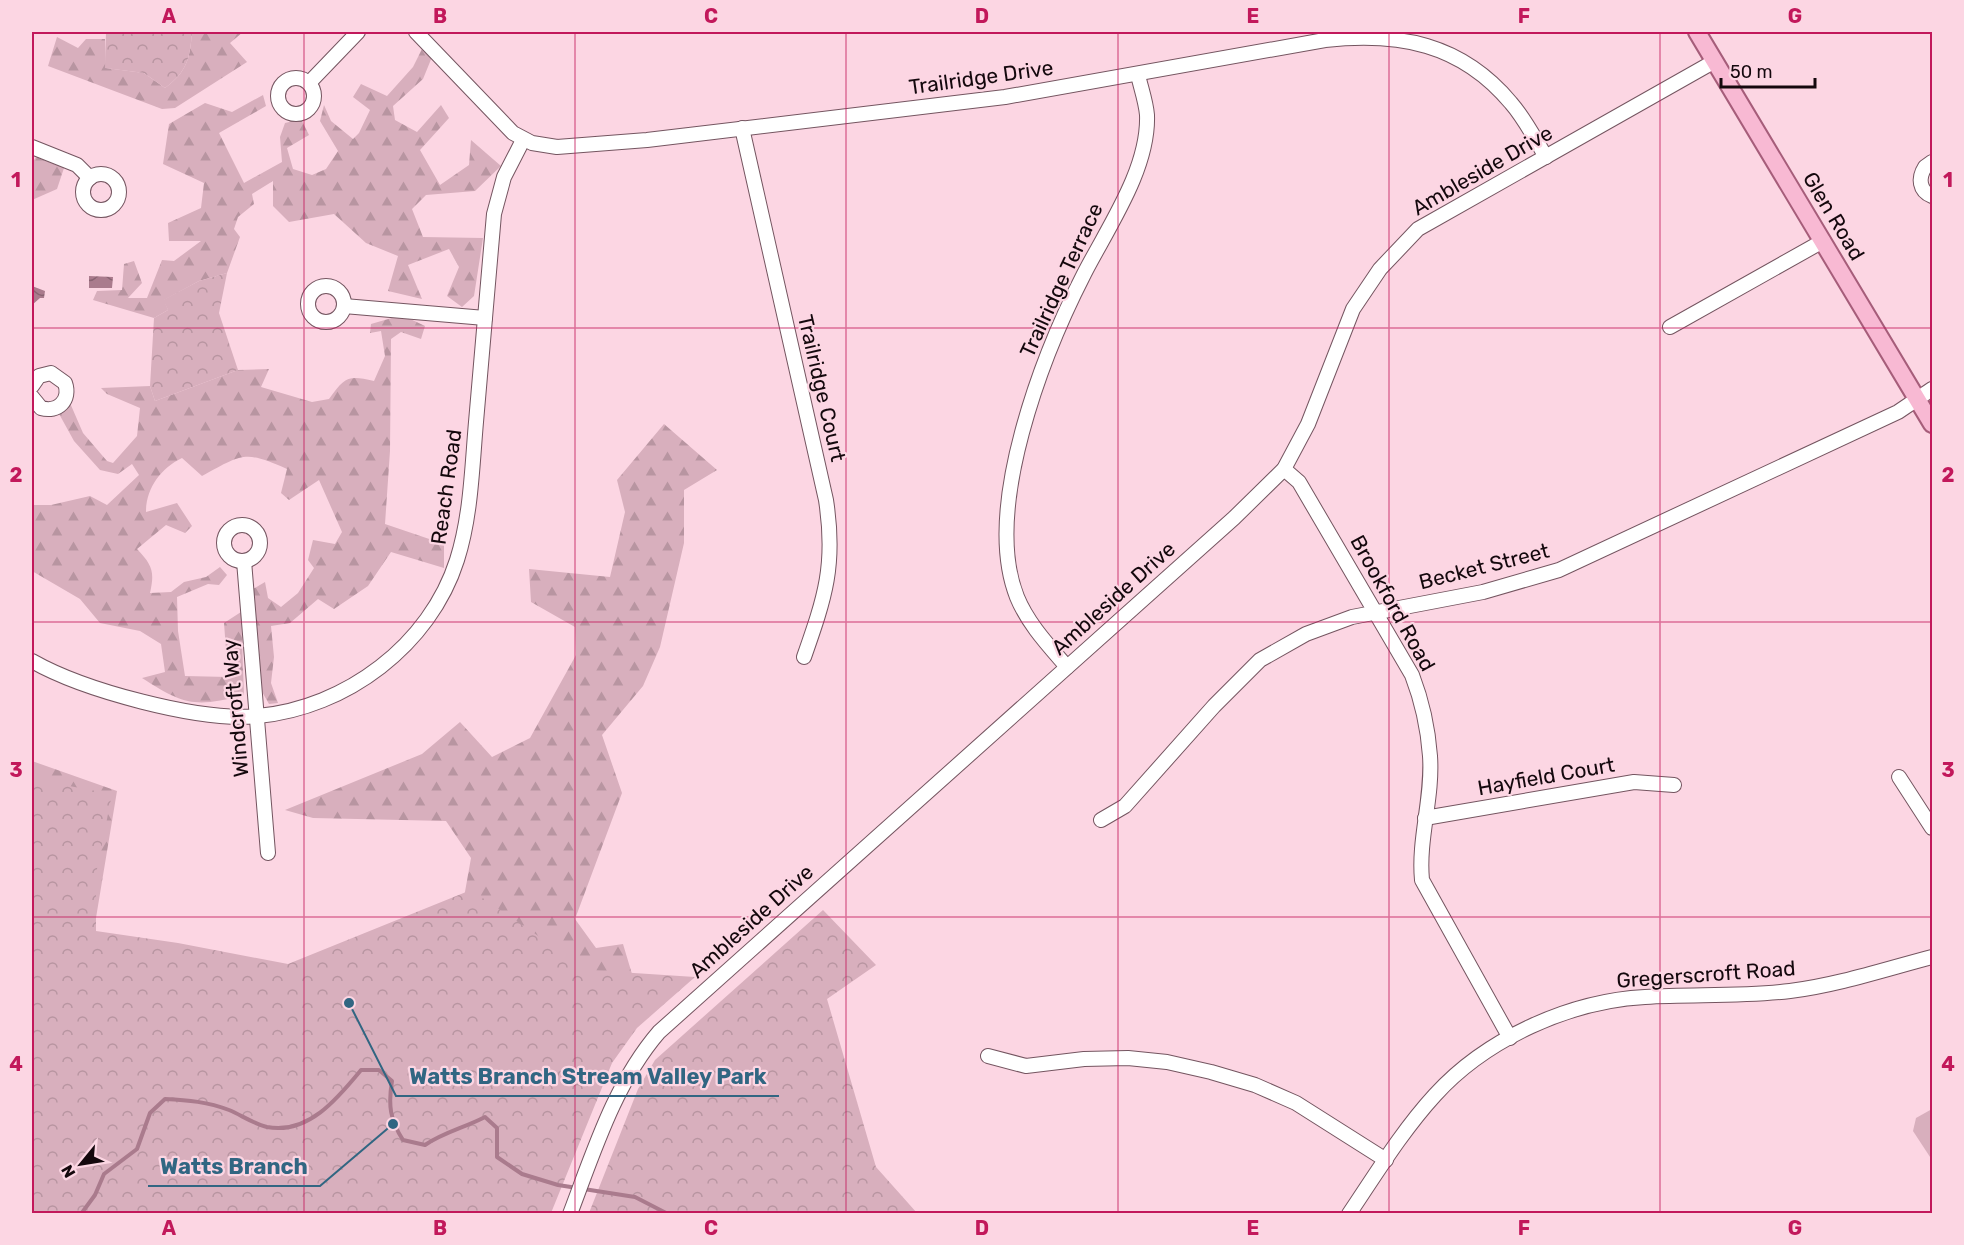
<svg xmlns="http://www.w3.org/2000/svg" width="1964" height="1245" viewBox="0 0 1964 1245" font-family="Rubik,sans-serif">
  <defs>
    <pattern id="forest-firs" width="22" height="20" patternUnits="userSpaceOnUse" patternTransform="scale(1.5)"><rect width="22" height="20" fill="#d8afbd"/><path d="M5 1l3.5 6h-7zM16 11l3.5 6h-7z" fill="#b895a1"/></pattern>
    <pattern id="park-crowns" width="20" height="18" patternUnits="userSpaceOnUse" patternTransform="scale(1.5)"><rect width="20" height="18" fill="#d8afbd"/><path d="M2 6a3 3 0 1 1 6 0M12 15a3 3 0 1 1 6 0" fill="none" stroke="#b895a1"/></pattern>
    <pattern id="water-waves" width="16" height="10" patternUnits="userSpaceOnUse" patternTransform="scale(1.5)"><rect width="16" height="10" fill="#aa7b8d"/><path d="M0 5q4-4 8 0t8 0" fill="none" stroke="#896372"/></pattern>
  </defs>
  <rect width="100%" height="100%" fill="#fcd6e3"/>
  <!-- forest -->
  <g fill="url(#forest-firs)">
    <path d="M192 32H243L230 43 247 62 175 108 162 109 48 66 57 37 78 48 86 39H105L106 68 144 73 165 88C187 72 190 58 192 32Z"/>
    <path d="M422 49 432 57 423 79 393 106 395 120 417 132 441 105 449 118 420 150 440 185 469 165 471 140 501 166 475 191 426 195 412 209 423 237 483 238 474 296 462 307 447 296 459 267 449 249 408 265 422 299 388 291 398 256 366 243 334 214 289 222 273 206V181L252 194 254 204 238 217 234 229 240 237 227 273 199 281 164 300 168 310 154 318 93 300 97 291 122 290 124 264 134 261 142 283 128 298H147L162 260 174 261 201 241H169L168 223 201 208 204 183 163 164 169 124 205 103 232 112 263 95 266 106 219 133 244 183 282 162 280 137 285 123 301 119 309 135 287 148 293 169 312 175 326 169 338 151 320 121 324 105 331 121 353 139 359 133 370 110 353 97 361 84 387 96 413 67Z"/>
    <path d="M36 157 64 168 57 189 32 200V163Z"/>
    <path d="M402 315 425 326 421 339 401 332 391 339 390 451 385 524 444 544V568L391 552 368 586 334 609 318 599 290 623 271 626 274 657 271 683 278 703 269 704 261 690 253 589 265 582 268 598 281 607 298 593 314 568 308 560 313 540 335 544 342 532 319 480 289 500 281 493 287 469C244 450 243 454 202 476L182 458C161 468 146 488 146 512L177 503 192 526 185 533 166 525 137 549C152 565 155 571 150 593L171 592 184 582 206 577 220 567 227 575 219 585 208 584 177 597 178 631 185 676 228 677 224 623 241 612 244 695C195 708 184 705 142 678L165 672 161 644 140 631 100 623 80 599 32 571V505H51L90 496 107 505 139 475 132 464 118 474 100 470 74 441 58 412 70 403 83 433 107 461 113 463 137 436 140 408 107 394 101 388 150 386 155 401 238 370 269 369 261 387 312 402 329 399C345 377 348 375 374 381L385 356 381 331 370 333 371 324Z"/>
    <path d="M664 424 717 470 684 490V543L660 647 643 686 602 735 622 793 575 919 596 948 623 944 641 1004 32 1158V761L117 791 92 942 271 977 463 903 471 858 446 821 313 818 285 810 422 754 460 722 492 757 530 738 576 655 575 627 531 602 529 569 610 577 625 512 617 480Z"/>
  </g>
  <!-- park -->
  <g fill="url(#park-crowns)">
    <path d="M106 32H192C190 58 187 72 165 88L144 73 105 68Z"/>
    <path d="M227 273 219 313 238 370 155 401 150 386 154 318 168 310 163 300 199 281Z"/>
    <path d="M32 779 112 794 96 874V931L178 943 288 964 471 890 588 970 695 977 637 1028 612 1063 551 1213H32Z"/>
    <path d="M823 910 876 965 827 999 876 1167 917 1213H589L638 1089 655 1060Z"/>
  </g>
  <!-- pitch -->
  <path fill="#d8afbd" d="M1932 1109V1160L1913 1131 1916 1118Z"/>
  <!-- water -->
  <g fill="url(#water-waves)">
    <path d="M89 276 113 277 112 288H89Z"/>
    <path d="M32 286 45 291 44 298H40L32 305Z"/>
  </g>
  <g fill="none" stroke-linecap="round" stroke-linejoin="round">
    <!-- stream -->
    <path stroke="#aa7b8d" stroke-width="4" d="M81 1214 95 1195 104 1174 137 1149 150 1113 165 1099C188 1100 208 1102 229 1110 241 1115 254 1124 267 1127 308 1135 338 1098 361 1070H379L392 1081C388 1105 390 1120 403 1140L425 1145C444 1132 464 1128 485 1117L497 1128V1157L522 1174 558 1185 635 1197 668 1214"/>
    <defs>
      <g id="minor">
        <path d="M416 32 513 133 532 143 557 147 647 140 1005 97 1325 40C1398 32 1461 43 1511 103 1525 119 1535 139 1546 157"/>
        <circle cx="296" cy="96" r="18"/>
        <path d="M309 83 358 32"/>
        <path d="M742 128 826 500C836 565 825 597 804 657"/>
        <path d="M32 147 77 165 90 178"/>
        <path d="M1932 162 1925 167C1918 178 1919 191 1932 196"/>
        <circle cx="101" cy="192" r="18"/>
        <circle cx="326" cy="304" r="18"/>
        <path d="M344 306 485 318"/>
        <path d="M1670 327 1823 241"/>
        <path d="M32 386 39 376 51 373 65 383C71 400 58 413 41 408L32 397"/>
        <path d="M1284 469 1299 482 1412 675C1422 701 1428 728 1430 756 1433 798 1418 839 1422 880L1510 1038"/>
        <circle cx="242" cy="543" r="18"/>
        <path d="M244 561 268 853"/>
        <path d="M32 661C83 690 199 722 258 716 346 708 430 645 457 560 471 516 472 468 476 422 482 353 488 283 494 214L504 177 523 140"/>
        <path d="M1067 667C1049 646 1028 624 1017 597 982 509 1043 354 1084 274 1108 227 1149 169 1147 115 1146 102 1141 88 1138 75"/>
        <path d="M1899 777 1932 828"/>
        <path d="M1425 818 1634 782 1674 785"/>
        <path d="M1101 820 1125 806 1214 706 1260 660 1306 634 1352 617 1483 592 1559 570 1898 412 1932 389"/>
        <path d="M988 1056 1026 1066 1084 1059 1128 1058 1167 1062 1211 1072 1255 1085 1296 1103 1386 1160"/>
        <path d="M570 1214C594 1151 615 1083 659 1032L1234 518 1284 469 1308 424 1353 309 1380 269 1418 229 1715 61"/>
        <path d="M1349 1214C1376 1174 1402 1131 1435 1095 1486 1039 1569 1001 1645 997 1694 994 1742 997 1790 991 1838 985 1886 969 1932 957"/>
      </g>
      <path id="major" d="M1697 32 1932 424"/>
    </defs>
    <!-- minor casing -->
    <use href="#minor" stroke="#745560" stroke-width="16"/>
    <!-- major casing -->
    <use href="#major" stroke="#a65d7a" stroke-width="20"/>
    <!-- minor -->
    <use href="#minor" stroke="#fff" stroke-width="14"/>
    <!-- major -->
    <use href="#major" stroke="#f8b9d3" stroke-width="16"/>
  </g>
  <!-- grid -->
  <path fill="none" stroke="#c2185b" stroke-width="1.5" stroke-opacity="0.55" d="M304 32V1214M575 32V1214M846 32V1214M1118 32V1214M1389 32V1214M1660 32V1214M32 328H1932M32 622H1932M32 917H1932"/>
  <g text-anchor="middle" dominant-baseline="central" stroke-width="4.5" stroke-linejoin="round" paint-order="stroke">
    <!-- street labels -->
    <g font-size="21" fill="#14080d" stroke="#fcd6e3">
      <text transform="translate(981 77) rotate(-8)">Trailridge Drive</text>
      <text transform="translate(1482 170) rotate(-30)">Ambleside Drive</text>
      <text transform="translate(1834 216) rotate(59)">Glen Road</text>
      <text transform="translate(1061 280) rotate(-65)">Trailridge Terrace</text>
      <text transform="translate(822 388) rotate(77)">Trailridge Court</text>
      <text transform="translate(446 487) rotate(-82)">Reach Road</text>
      <text transform="translate(1484 566) rotate(-14)">Becket Street</text>
      <text transform="translate(1113 598) rotate(-42)">Ambleside Drive</text>
      <text transform="translate(1393 603) rotate(61)">Brookford Road</text>
      <text transform="translate(235 708) rotate(-95)">Windcroft Way</text>
      <text transform="translate(1546 776) rotate(-10)">Hayfield Court</text>
      <text transform="translate(751 921) rotate(-42)">Ambleside Drive</text>
      <text transform="translate(1706 974) rotate(-4)">Gregerscroft Road</text>
    </g>
  </g>
  <!-- callouts -->
  <path fill="none" stroke="#316682" stroke-width="2" d="M349 1003L396 1096H779M393 1124L320 1186H148"/>
  <g fill="#316682" stroke="#fcd6e3" stroke-width="2">
    <circle cx="349" cy="1003" r="6"/>
    <circle cx="393" cy="1124" r="6"/>
  </g>
  <g font-size="22" text-anchor="middle" font-weight="bold" fill="#316682" stroke="#fcd6e3" stroke-width="4.5" stroke-linejoin="round" paint-order="stroke">
    <text x="588" y="1084">Watts Branch Stream Valley Park</text>
    <text x="234" y="1174">Watts Branch</text>
  </g>
  <!-- border -->
  <rect width="1964" height="1245" fill="none" stroke="#fcd6e3" stroke-width="66"/>
  <!-- north arrow -->
  <g transform="translate(81 1164) rotate(240)" stroke="#fcd6e3" stroke-width="4.5" paint-order="stroke">
  <path d="M0-4.5L10 22L0 15L-10 22Z" fill="#14080d"/>
  <text y="-9" font-size="16" font-weight="bold" text-anchor="middle" fill="#14080d">N</text>
  </g>
  <!-- scale -->
  <path d="M1721 78v9h94v-9" fill="none" stroke="#14080d" stroke-width="3"/>
  <text x="1730" y="78" font-size="18" fill="#14080d" stroke="#fcd6e3" stroke-width="4.5" paint-order="stroke">50 m</text>
  <rect x="33" y="33" width="1898" height="1179" fill="none" stroke="#c2185b" stroke-width="2"/>
  <g font-size="20" text-anchor="middle" font-weight="bold" fill="#c2185b">
    <text x="169" y="23">A</text>
    <text x="440" y="23">B</text>
    <text x="711" y="23">C</text>
    <text x="982" y="23">D</text>
    <text x="1253" y="23">E</text>
    <text x="1524" y="23">F</text>
    <text x="1795" y="23">G</text>
    <text x="16" y="187">1</text>
    <text x="1948" y="187">1</text>
    <text x="16" y="482">2</text>
    <text x="1948" y="482">2</text>
    <text x="16" y="777">3</text>
    <text x="1948" y="777">3</text>
    <text x="16" y="1071">4</text>
    <text x="1948" y="1071">4</text>
    <text x="169" y="1235">A</text>
    <text x="440" y="1235">B</text>
    <text x="711" y="1235">C</text>
    <text x="982" y="1235">D</text>
    <text x="1253" y="1235">E</text>
    <text x="1524" y="1235">F</text>
    <text x="1795" y="1235">G</text>
  </g>
</svg>
